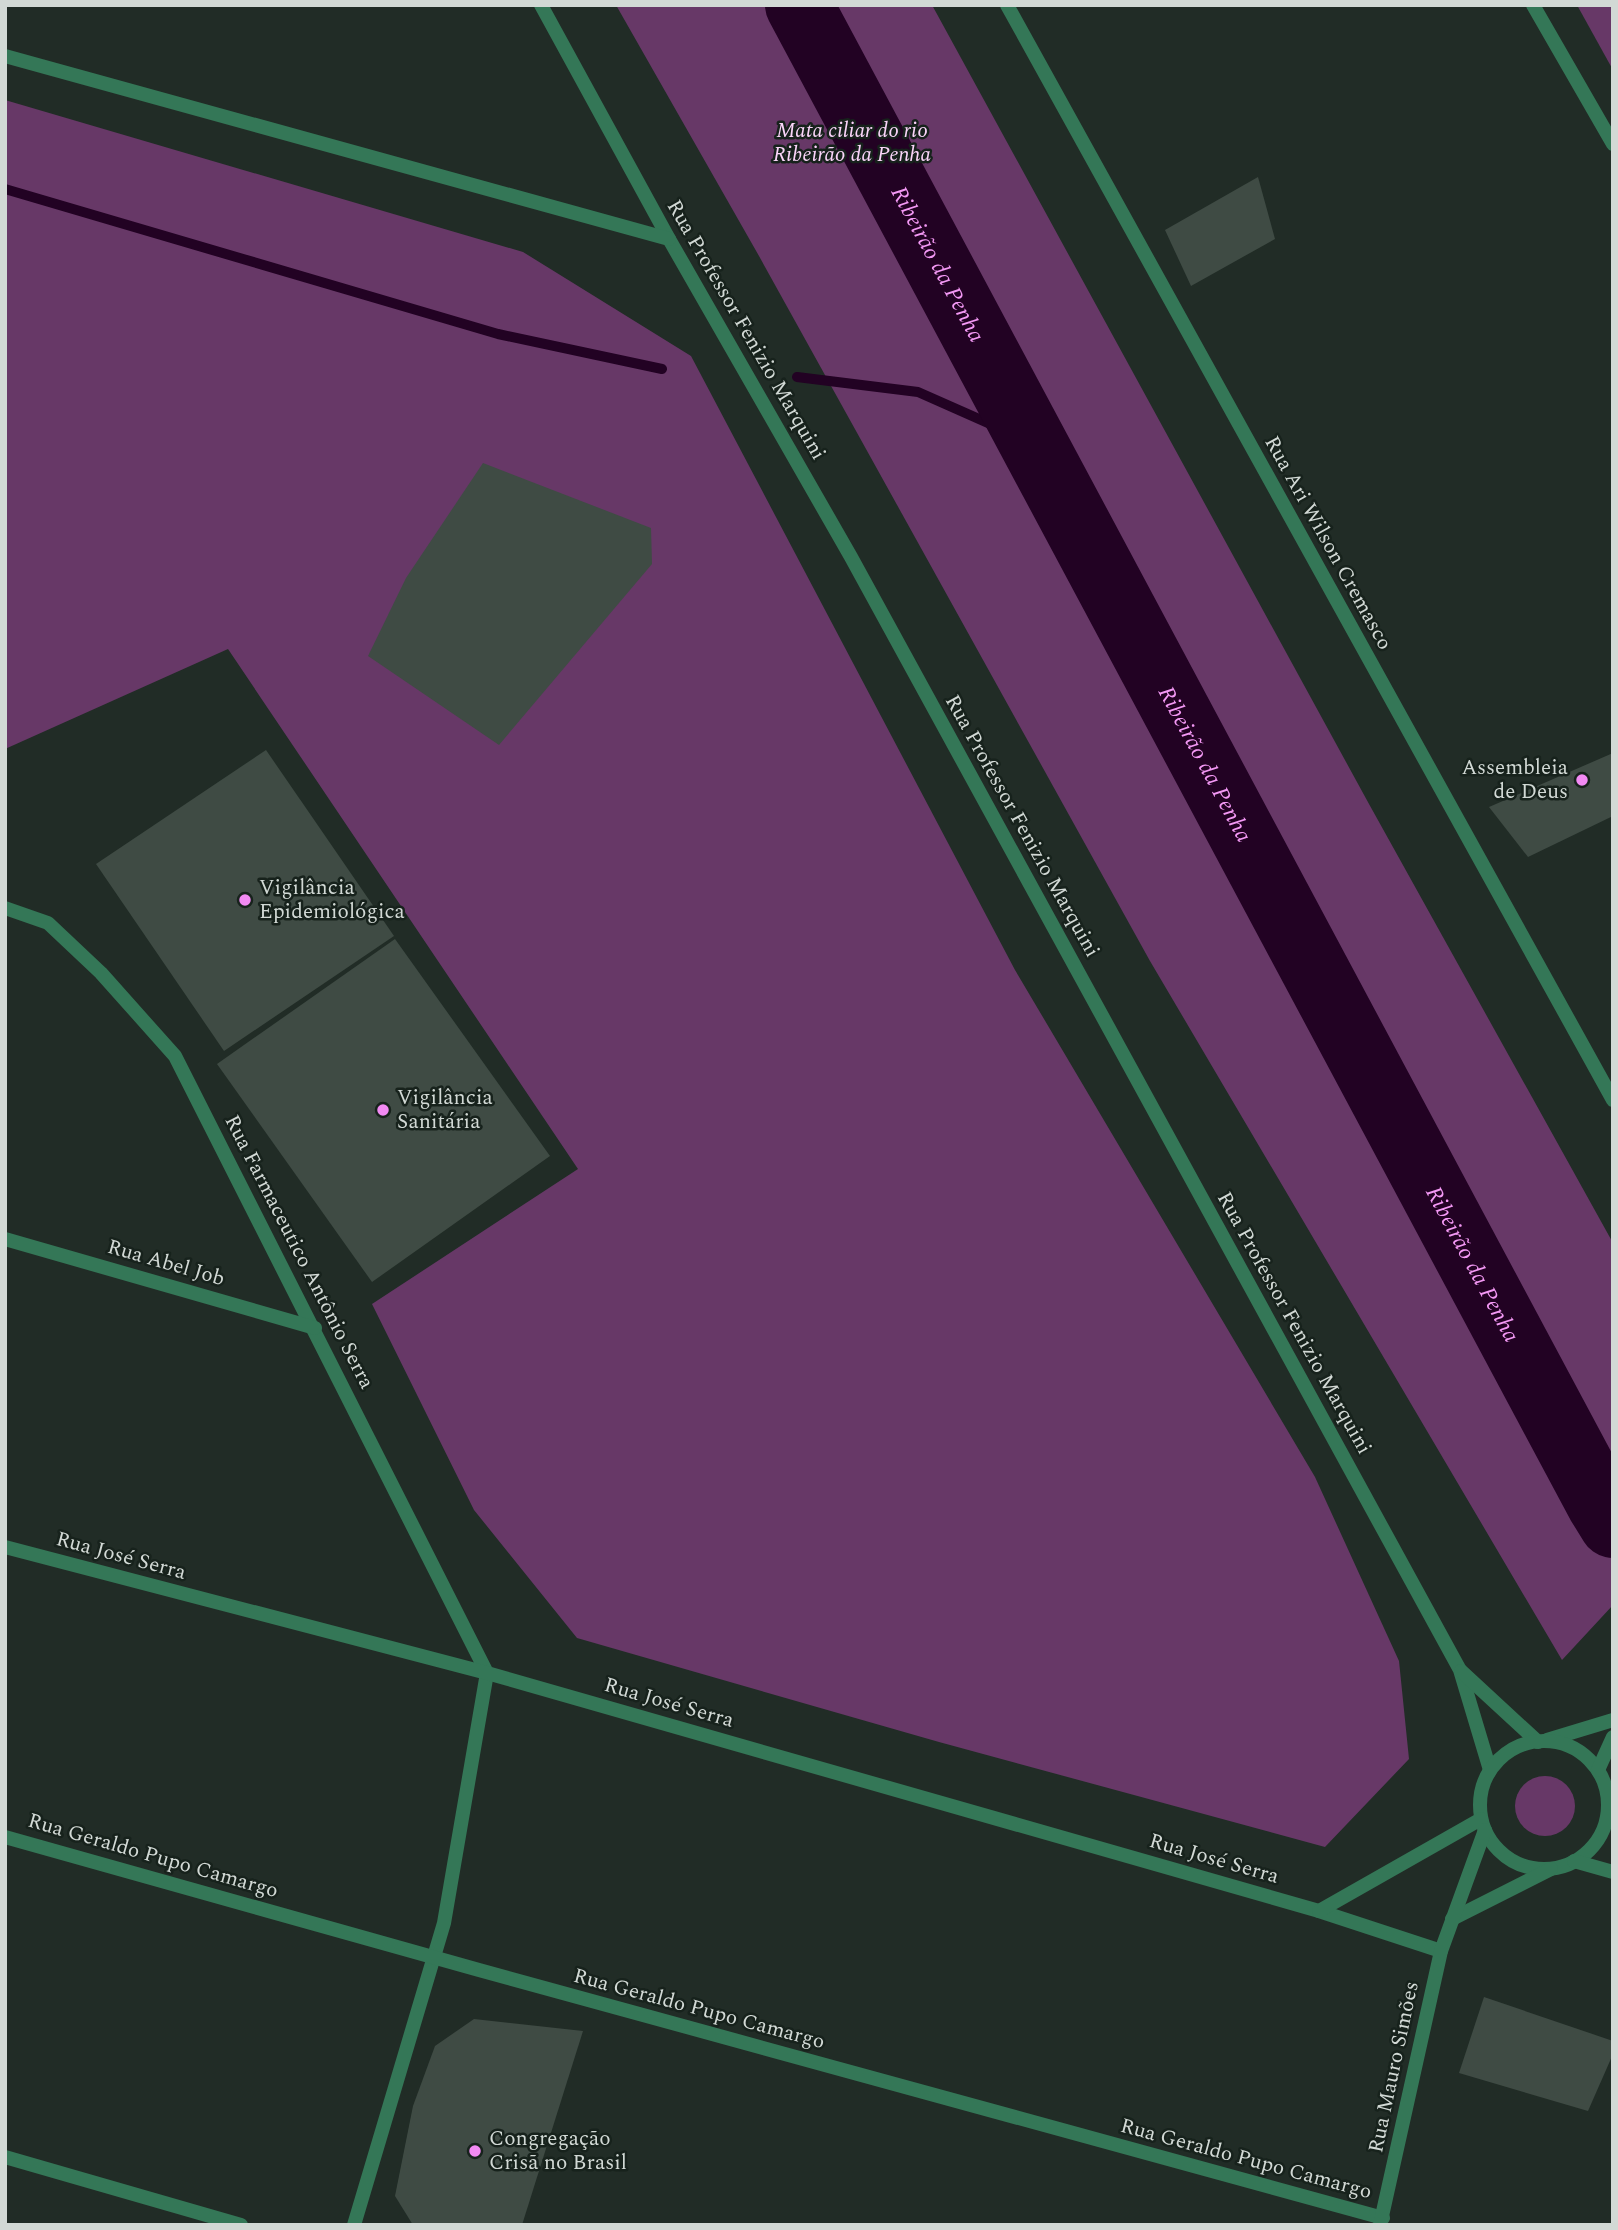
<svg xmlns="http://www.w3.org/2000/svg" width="1618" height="2230" viewBox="0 0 1618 2230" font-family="Spectral,serif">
  <rect width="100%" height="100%" fill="#212c26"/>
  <!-- green -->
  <g fill="#673867">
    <path d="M616 5H932L1369 804 1613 1243V1605L1562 1660 1150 961 759 256Z"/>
    <path d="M1577 5H1613V70Z"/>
    <path d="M5 100 523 252 691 356 1015 970 1315 1477 1399 1661 1409 1759 1325 1847 939 1742 577 1638 474 1510 372 1304 578 1169 228 649 5 749Z"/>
    <circle cx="1545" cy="1806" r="30"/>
  </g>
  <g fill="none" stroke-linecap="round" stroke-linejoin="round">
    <!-- stream -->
    <g stroke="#220223" stroke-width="10">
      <path d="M5 189 498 334 662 369"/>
      <path d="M797 377 918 392 1031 442"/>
    </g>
    <!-- river -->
    <path stroke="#220223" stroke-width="68" id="s1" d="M799 5 1600 1503 1613 1524"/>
  </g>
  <!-- building -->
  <g fill="#3f4b44">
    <path d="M1258 177 1275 239 1191 286 1165 230Z"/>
    <path d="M483 463 651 528 652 564 499 745 368 656 406 578Z"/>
    <path d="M266 750 394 936 224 1051 96 864Z"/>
    <path d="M1613 753V816L1528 857 1489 807Z"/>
    <path d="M395 939 550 1156 372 1282 217 1064Z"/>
    <path d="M1484 1997 1613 2041V2054L1588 2111 1459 2073Z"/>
    <path d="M474 2019 583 2031 522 2225H413L395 2196 413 2106 435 2046Z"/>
  </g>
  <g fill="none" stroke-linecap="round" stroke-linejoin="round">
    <!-- minor -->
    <g stroke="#347757" stroke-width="14">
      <path d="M541 5 669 239 851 557 1460 1670 1490 1770"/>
      <path d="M1007 5 1613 1100"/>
      <path d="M1533 5 1613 144"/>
      <path d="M5 56 669 239"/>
      <path d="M5 908 48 923 101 973 175 1056 487 1673 444 1923 354 2225"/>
      <path d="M5 1239 315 1328"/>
      <path d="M5 1547 487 1673 1319 1911 1441 1951"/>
      <path d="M1461 1671 1538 1742"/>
      <path d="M1547 1740 1613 1720"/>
      <circle cx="1544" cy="1805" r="64"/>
      <path d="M1598 1770 1613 1737"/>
      <path d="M5 1837 479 1970 1383 2218"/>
      <path d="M1574 1861 1613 1872"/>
      <path d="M1319 1911 1481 1819"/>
      <path d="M1452 1919 1551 1869"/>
      <path d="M5 2157 241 2225"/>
      <path d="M1380 2225 1441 1951 1485 1830"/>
    </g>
  </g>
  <!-- markers -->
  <g fill="#f28af3" stroke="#17221c" stroke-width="2.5">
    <circle cx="1582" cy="780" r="7"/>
    <circle cx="245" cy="900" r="7"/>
    <circle cx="383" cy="1110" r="7"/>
    <circle cx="475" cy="2151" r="7"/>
  </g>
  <g text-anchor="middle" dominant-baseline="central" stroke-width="5" stroke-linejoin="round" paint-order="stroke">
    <!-- park labels -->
    <g font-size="21" font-style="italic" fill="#fbd5fa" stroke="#17221c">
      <text x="852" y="131">Mata ciliar do rio<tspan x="852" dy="24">Ribeirão da Penha</tspan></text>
    </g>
    <!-- street labels -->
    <g font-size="21" fill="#d2d9d5" stroke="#17221c">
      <text transform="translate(746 330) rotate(60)">Rua Professor Fenizio Marquini</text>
      <text transform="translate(1328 543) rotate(61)">Rua Ari Wilson Cremasco</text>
      <text transform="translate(1022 826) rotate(61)">Rua Professor Fenizio Marquini</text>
      <text transform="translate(299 1252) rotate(63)">Rua Farmaceutico Antônio Serra</text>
      <text transform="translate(166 1263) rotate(16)">Rua Abel Job</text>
      <text transform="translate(1294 1323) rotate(61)">Rua Professor Fenizio Marquini</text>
      <text transform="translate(121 1556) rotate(15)">Rua José Serra</text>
      <text transform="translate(669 1703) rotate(16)">Rua José Serra</text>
      <text transform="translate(153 1856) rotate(16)">Rua Geraldo Pupo Camargo</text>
      <text transform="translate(1214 1859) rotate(16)">Rua José Serra</text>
      <text transform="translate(699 2009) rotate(15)">Rua Geraldo Pupo Camargo</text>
      <text transform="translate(1394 2067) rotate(-78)">Rua Mauro Simões</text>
      <text transform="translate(1246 2159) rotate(15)">Rua Geraldo Pupo Camargo</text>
    </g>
    <!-- poi labels -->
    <g font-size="21" fill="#d2d9d5" stroke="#17221c" text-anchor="start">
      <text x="1568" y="768" text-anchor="end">Assembleia<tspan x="1568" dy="24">de Deus</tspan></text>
      <text x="259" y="888">Vigilância<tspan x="259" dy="24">Epidemiológica</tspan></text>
      <text x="397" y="1098">Vigilância<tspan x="397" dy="24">Sanitária</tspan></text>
      <text x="489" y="2139">Congregação<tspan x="489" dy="24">Crisã no Brasil</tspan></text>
    </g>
    <!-- water labels -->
    <g font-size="23" font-style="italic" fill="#f398f4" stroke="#17221c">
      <text stroke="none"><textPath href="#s1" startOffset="294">Ribeirão da Penha</textPath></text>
      <text stroke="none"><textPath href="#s1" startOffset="861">Ribeirão da Penha</textPath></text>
      <text stroke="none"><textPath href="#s1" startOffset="1428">Ribeirão da Penha</textPath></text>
    </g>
  </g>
  <!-- border -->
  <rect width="1618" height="2230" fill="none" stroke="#d2d9d5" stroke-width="14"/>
</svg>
